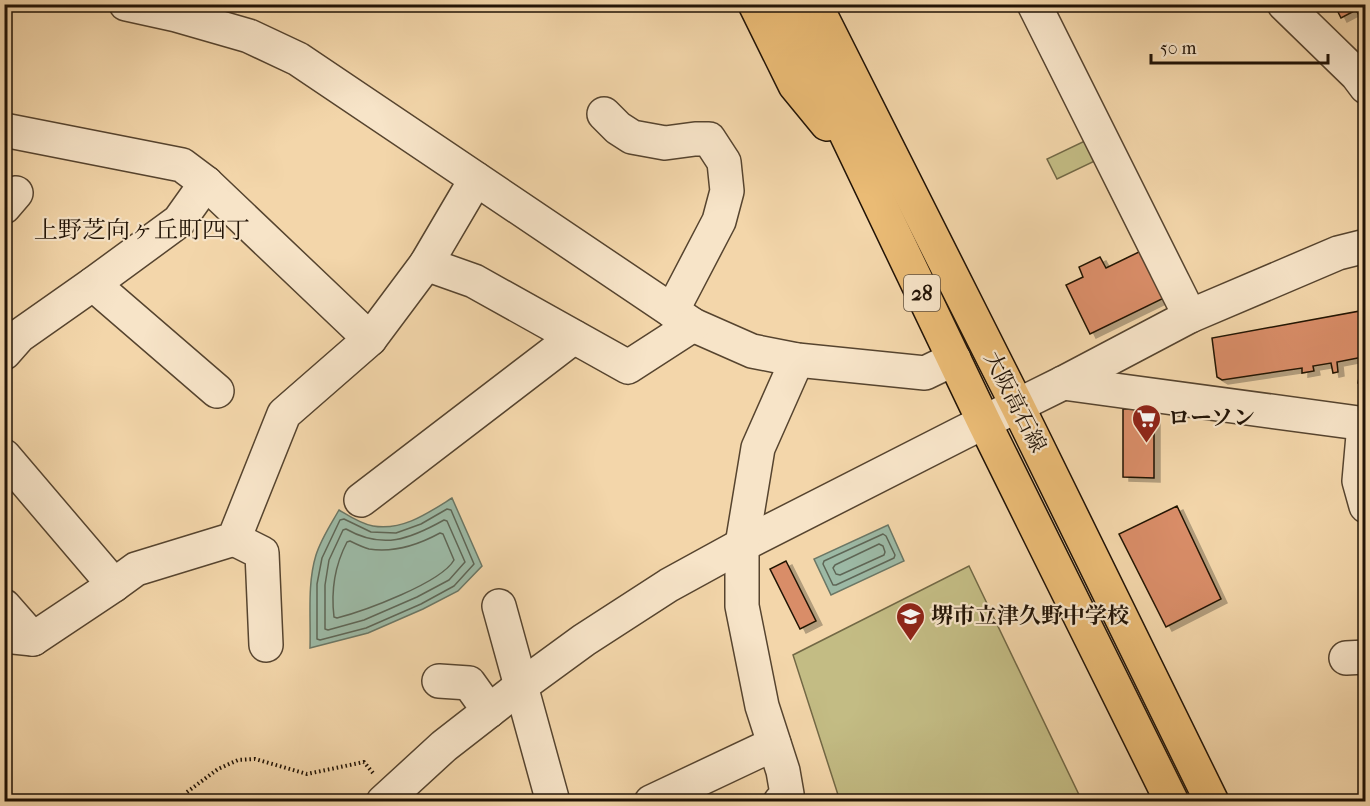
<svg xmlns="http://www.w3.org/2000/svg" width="1370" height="806" viewBox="0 0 1370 806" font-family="'IM FELL French Canon','Noto Serif JP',serif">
  <defs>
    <filter id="shadow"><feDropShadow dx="6" dy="4" stdDeviation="0" flood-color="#0004"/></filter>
  </defs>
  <rect width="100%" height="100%" fill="#f3d6aa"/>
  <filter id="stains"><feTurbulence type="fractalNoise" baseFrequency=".00333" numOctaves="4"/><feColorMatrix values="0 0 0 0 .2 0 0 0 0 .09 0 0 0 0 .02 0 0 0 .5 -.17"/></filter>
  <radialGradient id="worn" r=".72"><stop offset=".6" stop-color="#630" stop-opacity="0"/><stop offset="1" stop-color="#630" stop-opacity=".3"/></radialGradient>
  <!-- green -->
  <g fill="#c3bc84" stroke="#726845" stroke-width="1.5">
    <path d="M1089 139 1099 159 1057 179 1047 159Z"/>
    <path d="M969 566 1082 801H840L793 655Z"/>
  </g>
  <!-- water -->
  <g fill="#9cb9a5" stroke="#6b7765" stroke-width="1.5">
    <path d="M452 498 482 566 458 591 423 609 368 633 310 648C311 618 307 584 316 555 321 539 331 524 339 510 349 516 361 524 373 526 403 531 428 513 452 498Z"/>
    <path d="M888 525 904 561 831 595 814 559Z"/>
  </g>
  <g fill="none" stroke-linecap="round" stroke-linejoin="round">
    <!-- shore -->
    <g stroke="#5e6656" stroke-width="1.5">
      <path d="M447 509 451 510 474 564 454 586 421 604 366 628 320 640 317 639V584L322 558 340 520 344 519 371 532 396 533 421 524Z"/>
      <path d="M444 520 447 521 465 562 449 580 417 597 364 620 328 630 325 629V585L329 560 343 530 346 529C383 550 410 539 444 520Z"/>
      <path d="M440 533 443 534 454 560C441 583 364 611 337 618L334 617C331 592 335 565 347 542L350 541C356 544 362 547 369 549 394 553 418 545 440 533Z"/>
      <path d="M883 534 886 536 895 555 894 558 836 585H833L823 564 824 561Z"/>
      <path d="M879 544 883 546 885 552 884 555 840 575 836 574 833 568 835 565Z"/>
    </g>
  </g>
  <!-- building -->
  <g fill="#d98d67" stroke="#211306" stroke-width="1.5" filter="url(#shadow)">
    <path d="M1334 4H1366V28L1356 10 1341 18Z"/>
    <path d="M1143 250 1166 297 1090 334 1066 285 1083 277 1079 267 1100 257 1106 268Z"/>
    <path d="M1360 311 1364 339H1366V387L1361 386 1358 383 1363 357 1337 362 1338 372 1333 373 1331 363 1313 366 1314 371 1302 373V368L1222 380 1217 377 1212 338Z"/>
    <path d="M1123 409H1154V478L1123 477Z"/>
    <path d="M1177 506 1221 599 1166 627 1119 534Z"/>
    <path d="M786 561 816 621 800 629 770 569Z"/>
  </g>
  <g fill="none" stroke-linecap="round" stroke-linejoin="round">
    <defs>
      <g id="minor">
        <path d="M126 4 176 15 249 36 298 59 693 325 752 351 797 360 925 373 954 359"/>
        <path d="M1034 4 1190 316"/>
        <path d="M1284 4 1357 75 1366 87"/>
        <path d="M604 114 618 128 632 137 665 143 695 139H709L724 162 727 191 719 221 672 311"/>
        <path d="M4 130 182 165 206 183 370 339"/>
        <path d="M4 207 16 193"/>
        <path d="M426 264 474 281 628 367 693 325"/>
        <path d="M93 284 217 391"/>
        <path d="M4 353 19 336 93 284 179 221 206 183"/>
        <path d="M1063 383 1366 424"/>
        <path d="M1364 424 1359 481 1366 506"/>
        <path d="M4 456 114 585"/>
        <path d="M361 500 574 337"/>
        <path d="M234 539 262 553 266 645"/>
        <path d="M4 606 33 639"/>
        <path d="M499 606 553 802"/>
        <path d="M4 636 33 639 114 585 136 569 234 539 284 414 370 339 426 264 476 179"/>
        <path d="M1346 658 1366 657"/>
        <path d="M439 681 469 683 489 711"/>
        <path d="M383 802 444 746 521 686 584 640 669 585 742 545 962 433 1063 383 1190 316 1338 253 1366 246"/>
        <path d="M651 802 774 744"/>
        <path d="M780 802 787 794 783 771 762 706 742 606V545L758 448 797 360"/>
      </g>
      <g id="major">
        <path d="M755 4 795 85 827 124"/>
        <path d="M784 4 984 422 1172 802"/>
        <path d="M815 4 1017 405 1212 802"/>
      </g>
    </defs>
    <!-- minor casing -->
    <use href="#minor" stroke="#56442f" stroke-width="36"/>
    <!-- major casing -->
    <use href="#major" stroke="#211306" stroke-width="36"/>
    <!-- path -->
    <path stroke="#211306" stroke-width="4" stroke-dasharray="1.5 3" stroke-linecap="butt" d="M187 792 218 769 238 760 255 759 307 774 364 762 373 773"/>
    <!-- minor -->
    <use href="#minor" stroke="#f7e4c8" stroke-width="33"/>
    <!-- major -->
    <use href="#major" stroke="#eabb75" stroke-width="33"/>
  </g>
  <!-- icons -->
  <defs>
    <symbol id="supermarket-pin" viewBox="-11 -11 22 30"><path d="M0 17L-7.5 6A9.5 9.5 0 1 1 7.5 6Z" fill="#8f2418" stroke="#f7e4c8"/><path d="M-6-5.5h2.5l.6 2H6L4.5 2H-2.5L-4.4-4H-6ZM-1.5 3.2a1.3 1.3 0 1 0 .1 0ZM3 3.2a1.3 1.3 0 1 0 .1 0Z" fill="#fff"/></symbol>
    <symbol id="school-pin" viewBox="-11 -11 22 30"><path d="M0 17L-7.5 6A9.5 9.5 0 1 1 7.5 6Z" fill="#8f2418" stroke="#f7e4c8"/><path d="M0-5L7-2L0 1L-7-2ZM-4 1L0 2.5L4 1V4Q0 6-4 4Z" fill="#fff"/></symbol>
  </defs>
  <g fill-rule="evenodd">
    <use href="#supermarket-pin" x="1130" y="402" width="33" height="45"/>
    <use href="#school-pin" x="894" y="600" width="33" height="45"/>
  </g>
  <g text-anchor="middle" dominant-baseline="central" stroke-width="4.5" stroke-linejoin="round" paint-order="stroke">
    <!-- shield labels -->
    <rect fill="#f7e4c8" stroke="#615240" stroke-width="1.5" x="904" y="275" width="36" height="36" rx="4.5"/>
    <g font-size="21" font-weight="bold" fill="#211306">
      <text x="922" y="293">28</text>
    </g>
    <!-- street labels -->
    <g font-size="22" fill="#211306" stroke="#f7e4c8">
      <text transform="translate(1015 402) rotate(63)">大阪高石線</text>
    </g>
    <!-- poi labels -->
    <g font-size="22" font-weight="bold" fill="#211306" stroke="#f7e4c8" text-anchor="start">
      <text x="1168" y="418">ローソン</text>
      <text x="931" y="616">堺市立津久野中学校</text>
    </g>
    <!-- neighbourhood labels -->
    <g font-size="24" fill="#211306" stroke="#f7e4c8">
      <text x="142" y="230">上野芝向ヶ丘町四丁</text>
    </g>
  </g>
  <!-- margin -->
  <rect width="1370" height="806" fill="none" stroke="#f3d6aa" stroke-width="24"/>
  <rect x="6" y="6" width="1358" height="794" fill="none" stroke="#211306" stroke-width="3"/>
  <rect x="12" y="12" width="1346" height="782" fill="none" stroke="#211306" stroke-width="1.5"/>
  <!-- scale -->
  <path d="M1151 54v9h177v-9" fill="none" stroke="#211306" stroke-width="3"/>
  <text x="1160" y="54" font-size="18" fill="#211306" stroke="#f7e4c8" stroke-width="4.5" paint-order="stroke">50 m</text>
  <rect width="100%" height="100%" filter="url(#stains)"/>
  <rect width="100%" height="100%" fill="url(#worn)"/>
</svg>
